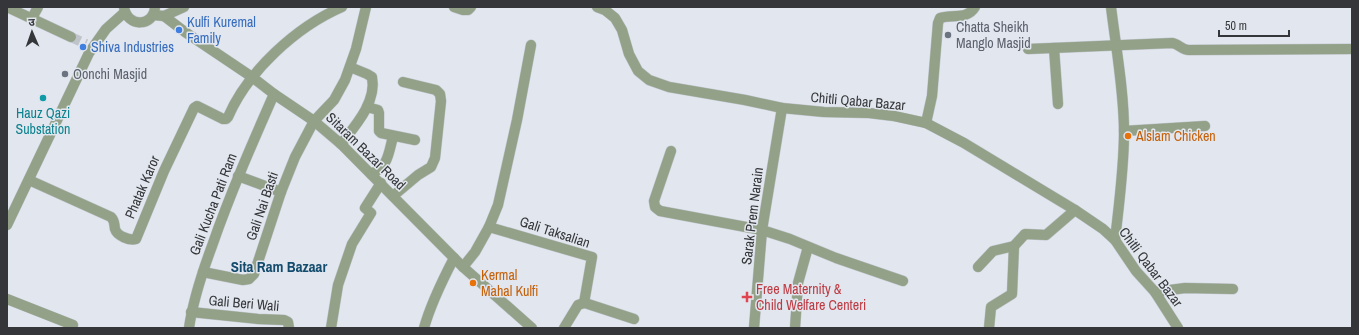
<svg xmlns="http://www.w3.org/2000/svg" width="1359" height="335" viewBox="0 0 1359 335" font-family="'Archivo Narrow','Noto Sans Devanagari',sans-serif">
  <rect width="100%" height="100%" fill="#e2e6ee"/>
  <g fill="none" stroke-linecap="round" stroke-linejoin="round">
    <!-- minor-tunnel -->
    <path stroke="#bfc3ca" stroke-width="10" stroke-dasharray="10 5" stroke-linecap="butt" d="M71 37 86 44"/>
    <defs>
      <g id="minor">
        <path d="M7 7 71 37"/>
        <path d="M454 7 463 10H468L471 7"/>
        <path d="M597 7 605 10 615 18 622 30 629 54 638 71 649 80 669 87 745 100 782 108 824 112 869 113 894 116 926 123 964 143 1075 210 1103 229 1115 240 1136 271 1155 292 1178 328"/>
        <path d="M1111 7C1116 48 1124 91 1124 132 1124 168 1119 204 1115 240"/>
        <path d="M164 16 185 32 252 77 274 94 314 121 341 144 463 267 532 328"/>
        <path d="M32 18 38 7"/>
        <path d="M1054 48 1058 104"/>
        <path d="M1028 49 1172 43C1179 44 1182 50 1189 50L1352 49"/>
        <path d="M367 107 378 110 379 113V131L381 133 415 140"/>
        <path d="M926 123 932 96 938 23 940 18C953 14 967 20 975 7"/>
        <path d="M1124 131 1205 126"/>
        <path d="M341 144C355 126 377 102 372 77L367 74 350 67"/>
        <path d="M671 151 654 201 655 207 660 211 762 230 790 239 836 258 903 281"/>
        <path d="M371 174C389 166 388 154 393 137"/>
        <path d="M238 176 281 192"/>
        <path d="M29 180 111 217C115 221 114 224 115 229 117 236 130 241 136 239L164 171 194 108 197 106 223 119H226L228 117C248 71 296 27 342 7"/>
        <path d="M393 196 418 175 431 167 435 158 441 101 440 94 436 90 403 82"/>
        <path d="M489 227 592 257 584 303"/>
        <path d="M463 267 475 252 489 227 498 205 517 120 531 45"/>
        <path d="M978 267 993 251 1014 246 1025 234 1046 235 1075 210"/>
        <path d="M203 272 243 280 249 279 254 274 281 192 295 157 314 121 334 100 345 80 356 49 366 7"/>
        <path d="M1155 292 1185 288 1233 289"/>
        <path d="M7 299 73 325 72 328"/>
        <path d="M191 312 258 319 284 320 288 322 289 328"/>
        <path d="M189 328C193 300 202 273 212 246 230 194 252 144 274 94"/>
        <path d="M331 328 338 285 352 244 371 213 365 208 381 183"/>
        <path d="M424 328C431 303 442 281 454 258"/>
        <path d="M564 328 578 305 584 303 588 304 634 319"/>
        <path d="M754 328 762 230 782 108"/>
        <path d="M795 328 798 283 808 247"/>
        <path d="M989 328 991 307 1012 294 1014 246"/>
      </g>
      <g id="tertiary">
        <path d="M124 7C127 28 154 27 155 7"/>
        <path d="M153 15 164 16 184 7"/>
        <path d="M7 225 89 53 106 29 125 12"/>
      </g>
    </defs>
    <!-- minor casing -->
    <use href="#minor" stroke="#bfc3ca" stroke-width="11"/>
    <!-- tertiary casing -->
    <use href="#tertiary" stroke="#bfc3ca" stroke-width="11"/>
    <!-- minor -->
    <use href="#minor" stroke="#92a187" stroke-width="10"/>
    <!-- tertiary -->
    <use href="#tertiary" stroke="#92a187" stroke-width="10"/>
  </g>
  <!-- markers -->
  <g fill="#3f7fe0" stroke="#e2e6ee" stroke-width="1.5">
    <circle cx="179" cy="30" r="4"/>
    <circle cx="83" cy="47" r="4"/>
  </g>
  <g fill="#6b7280" stroke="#e2e6ee" stroke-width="1.5">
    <circle cx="948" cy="35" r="4"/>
    <circle cx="65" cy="74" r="4"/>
  </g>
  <circle fill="#0f9aa8" stroke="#e2e6ee" stroke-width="1.5" cx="43" cy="98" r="4"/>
  <g fill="#e8710a" stroke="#e2e6ee" stroke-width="1.5">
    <circle cx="1128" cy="136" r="4"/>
    <circle cx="473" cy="283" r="4"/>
  </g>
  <path fill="#e0444e" stroke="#e2e6ee" stroke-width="1.5" d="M745 291h4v4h4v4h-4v4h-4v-4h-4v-4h4z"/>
  <g text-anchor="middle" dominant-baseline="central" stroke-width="3" stroke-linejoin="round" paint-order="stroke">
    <!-- shop labels -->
    <g font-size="14" fill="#366cbe" stroke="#e2e6ee" text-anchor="start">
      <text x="187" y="22">Kulfi Kuremal<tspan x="187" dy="16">Family</tspan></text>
      <text x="91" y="47">Shiva Industries</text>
    </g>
    <!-- worship labels -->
    <g font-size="14" fill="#5b616d" stroke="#e2e6ee" text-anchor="start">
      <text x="956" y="27">Chatta Sheikh<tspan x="956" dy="16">Manglo Masjid</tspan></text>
      <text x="73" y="74">Oonchi Masjid</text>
    </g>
    <!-- street labels -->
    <g font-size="14" fill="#343639" stroke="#e2e6ee">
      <text transform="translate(858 101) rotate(5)">Chitli Qabar Bazar</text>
      <text transform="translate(366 151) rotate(44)">Sitaram Bazar Road</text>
      <text transform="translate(142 187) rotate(-67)">Phatak Karor</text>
      <text transform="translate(213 204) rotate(-69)">Gali Kucha Pati Ram</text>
      <text transform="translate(262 206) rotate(-71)">Gali Nai Basti</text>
      <text transform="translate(752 216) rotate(-83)">Sarak Prem Narain</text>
      <text transform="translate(555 232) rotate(18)">Gali Taksalian</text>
      <text transform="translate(1151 267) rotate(53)">Chitli Qabar Bazar</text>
      <text transform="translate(244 303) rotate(5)">Gali Beri Wali</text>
    </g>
    <!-- culture labels -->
    <g font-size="14" fill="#0d838f" stroke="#e2e6ee">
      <text x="43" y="113">Hauz Qazi<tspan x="43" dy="16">Substation</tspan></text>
    </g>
    <!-- food labels -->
    <g font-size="14" fill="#c56008" stroke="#e2e6ee" text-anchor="start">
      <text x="1136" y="136">Alslam Chicken</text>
      <text x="481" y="275">Kermal<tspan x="481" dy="16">Mahal Kulfi</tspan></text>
    </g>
    <!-- health labels -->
    <g font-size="14" fill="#be3a42" stroke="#e2e6ee" text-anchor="start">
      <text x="756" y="289">Free Maternity &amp;<tspan x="756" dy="16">Child Welfare Centeri</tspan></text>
    </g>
    <!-- neighbourhood labels -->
    <g font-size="15" font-weight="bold" fill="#144c6e" stroke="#e2e6ee">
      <text x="279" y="266">Sita Ram Bazaar</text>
    </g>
  </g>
  <!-- border -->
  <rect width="1359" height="335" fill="none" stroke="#343639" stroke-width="16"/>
  <!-- north arrow -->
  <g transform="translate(32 32) rotate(358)" stroke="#e2e6ee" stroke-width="3" paint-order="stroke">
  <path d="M0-3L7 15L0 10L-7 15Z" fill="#343639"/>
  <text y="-6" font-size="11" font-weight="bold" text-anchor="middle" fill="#343639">उ</text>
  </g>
  <!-- scale -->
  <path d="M1219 30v6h70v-6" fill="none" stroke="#343639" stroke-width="2"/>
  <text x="1225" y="30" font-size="12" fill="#343639" stroke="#e2e6ee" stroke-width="3" paint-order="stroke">50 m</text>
</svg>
